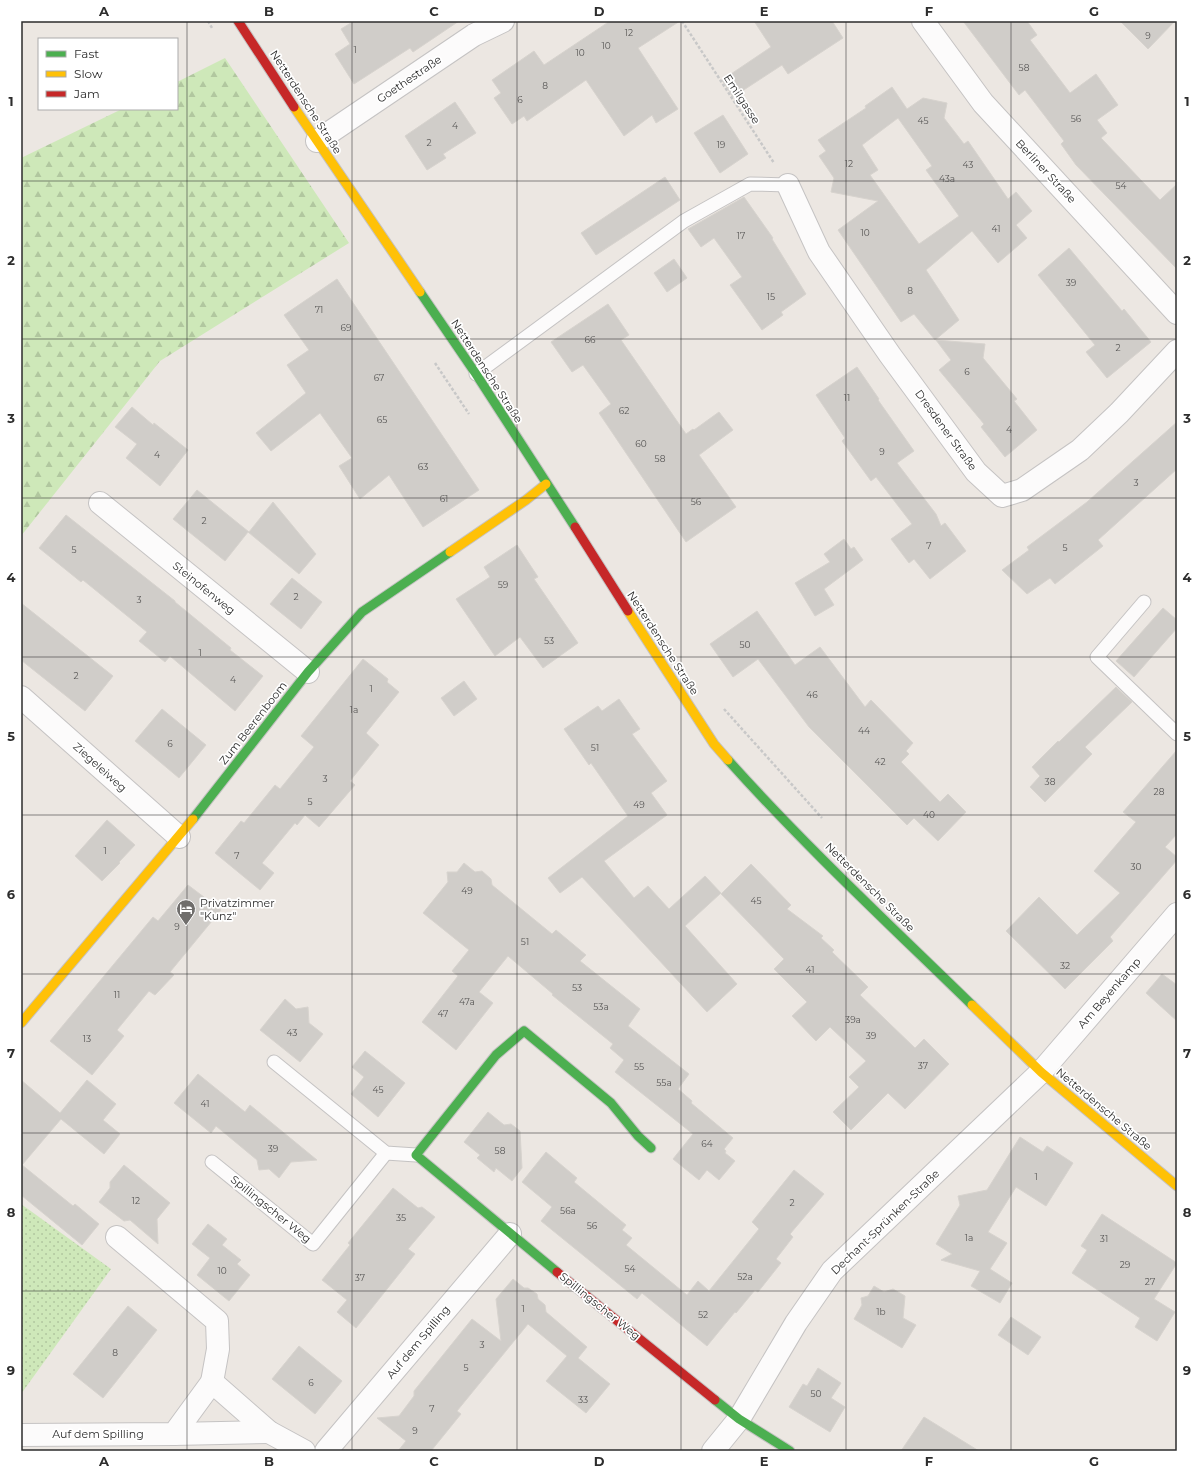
<svg xmlns="http://www.w3.org/2000/svg" width="1198" height="1472" viewBox="0 0 1198 1472" font-family="Montserrat,sans-serif">
  <defs>
    <pattern id="grass-dots" width="8" height="8" patternUnits="userSpaceOnUse"><rect width="8" height="8" fill="#cee8b9"/><path d="M2 2h.1M6 6h.1" fill="none" stroke="#b1c79f" stroke-width="1.8" stroke-linecap="round"/></pattern>
    <pattern id="forest-firs" width="22" height="20" patternUnits="userSpaceOnUse"><rect width="22" height="20" fill="#cee8b9"/><path d="M5 1l3.5 6h-7zM16 11l3.5 6h-7z" fill="#b1c79f"/></pattern>
  </defs>
  <rect width="100%" height="100%" fill="#ece7e2"/>
  <!-- grass -->
  <path fill="url(#grass-dots)" d="M21 1204 111 1269 21 1394Z"/>
  <!-- forest -->
  <path fill="url(#forest-firs)" d="M225 58 349 243 160 361 21 536V158L122 109H177V82Z"/>
  <!-- building -->
  <g fill="#d0cdc9" stroke="#d7d3ce" fill-rule="evenodd">
    <path d="M354 21H459L413 52 410 48 354 84 335 54 350 44 341 29Z"/>
    <path d="M610 21H680L638 48 678 109 656 123 652 115 624 136 586 80 527 121 524 116 512 124 494 98 501 93 492 80 534 51 544 65Z"/>
    <path d="M754 21H832L843 38 788 74 782 65 733 97 722 80 771 47Z"/>
    <path d="M963 21H1027L1037 35 1030 40 1070 93 1096 74 1118 105 1097 120 1107 133 1101 138 1160 200 1177 184V269L1076 165 1061 144 1064 141 1025 90 1019 95Z"/>
    <path d="M1120 21H1175L1148 49Z"/>
    <path d="M892 87 907 109 923 98 947 103 944 118 964 144 968 141 1008 199 1016 192 1032 211 1016 225 1027 238 998 263 972 231 926 270 959 320 935 340 914 314 901 322 838 230 878 201 831 192 834 178 819 156 826 151 818 140 866 108 865 106ZM898 118 932 166 926 170 959 216 919 244 870 175 878 170 862 145Z"/>
    <path d="M455 102 476 133 443 154 446 158 427 170 405 136Z"/>
    <path d="M723 115 748 154 720 173 694 133Z"/>
    <path d="M665 177 680 200 596 255 581 233Z"/>
    <path d="M744 197 773 238 772 239 806 294 781 312 783 315 762 330 730 285 742 277 714 238 701 247 688 229Z"/>
    <path d="M1069 248 1122 311 1124 309 1151 342 1107 378 1086 352 1095 345 1038 275Z"/>
    <path d="M674 259 687 278 667 292 654 273Z"/>
    <path d="M337 279 479 490 423 527 389 475 360 499 339 466 352 458 320 413 271 451 256 433 306 393 287 365 309 350 284 315Z"/>
    <path d="M608 304 629 335 621 340 686 434 693 429 694 430 719 412 733 430 699 455 736 507 686 542 599 413 611 404 583 365 572 372 551 342Z"/>
    <path d="M936 340 985 344 983 358 1017 399 1014 401 1037 430 1005 457 981 427 984 424 939 370 951 360Z"/>
    <path d="M857 367 879 399 878 400 914 451 897 463 936 514 941 526 945 523 966 551 930 579 914 559 909 563 891 539 912 524 876 477 871 481 842 441 845 438 816 395Z"/>
    <path d="M132 407 153 425 154 423 188 450 160 486 126 458 137 444 115 427Z"/>
    <path d="M1177 422V469L1098 540 1103 546 1055 584 1050 578 1027 594 1002 570 1029 550 1027 547 1087 502Z"/>
    <path d="M197 490 249 532 273 502 316 554 299 574 248 532 225 561 173 519Z"/>
    <path d="M66 515 175 601V602L231 648 230 650 263 676 235 711 170 656 165 662 139 641 147 632 83 580 81 582 39 548Z"/>
    <path d="M844 539 851 549 854 547 863 560 824 589 834 605 815 616 795 583 830 562 824 554Z"/>
    <path d="M517 545 538 577 534 579 578 643 543 668 520 637 495 656 456 599 490 577 484 567Z"/>
    <path d="M292 578 322 602 301 629 270 604Z"/>
    <path d="M21 603 113 676 85 711 21 660Z"/>
    <path d="M1163 608 1177 620V628L1134 677 1116 661Z"/>
    <path d="M757 611 795 665 820 647 865 707 871 700 913 743 906 751 909 754 901 762 940 802 948 794 966 812 938 841 914 818 907 825 809 727 758 659 733 677 710 644Z"/>
    <path d="M363 659 388 679 387 682 399 692 366 733 379 745 350 781 355 785 319 827 305 815 297 825 295 823 262 863 274 873 260 890 215 853 241 821 244 823 275 785 280 789 314 747 301 736Z"/>
    <path d="M464 681 477 699 454 716 441 698Z"/>
    <path d="M1116 687 1132 702 1085 747 1092 754 1045 802 1030 787 1040 776 1032 767 1058 741 1059 742Z"/>
    <path d="M619 699 640 729 632 734 667 781 651 793 667 815 604 861 634 898 648 886 669 909 705 876 721 893 685 926 737 984 707 1012 582 877 560 893 548 878 628 816 591 763 589 765 564 729 598 706 602 711Z"/>
    <path d="M162 709 206 745 179 778 135 741Z"/>
    <path d="M1177 750V834L1165 847 1177 857V860L1110 937 1113 941 1065 989 1006 931 1039 897 1077 935 1120 893 1094 871 1136 822 1123 812Z"/>
    <path d="M107 820 135 845 119 862 120 863 102 881 75 856Z"/>
    <path d="M464 863 475 872 482 871 491 879 492 885 552 934 556 930 586 955 580 961 640 1009 628 1026 689 1074 678 1089 692 1101 691 1103 733 1138 724 1149 726 1151 725 1153 735 1161 719 1180 707 1170 699 1180 673 1159 693 1134 615 1072 624 1060 610 1048 613 1044 552 995 553 994 508 956 479 992 493 1003 456 1050 422 1022 458 976 452 971 469 950 423 913 448 882 447 872H457Z"/>
    <path d="M751 864 791 905 787 909 823 936 821 938 834 950 832 952 868 987 860 995 915 1048 924 1039 949 1064 905 1109 888 1093 851 1130 833 1112 859 1087 849 1077 866 1061 830 1027 816 1041 792 1016 807 1002 774 969 784 959 721 894Z"/>
    <path d="M188 885 221 910 170 972 174 975 155 995 149 991 117 1030 124 1036 92 1075 50 1041 153 917 158 921Z"/>
    <path d="M1162 974 1177 985V1021L1146 993Z"/>
    <path d="M285 999 296 1009 308 1007 309 1023 323 1034 300 1062 260 1030Z"/>
    <path d="M365 1051 405 1083 378 1117 351 1094 364 1077 352 1067Z"/>
    <path d="M198 1074 245 1112 250 1105 317 1160 291 1162 279 1178 269 1169 259 1170 257 1160 216 1126 211 1133 174 1103Z"/>
    <path d="M21 1080 60 1113 87 1080 116 1104 103 1120 120 1134 104 1154 61 1119 22 1165 73 1206 75 1204 99 1224 82 1245 21 1195Z"/>
    <path d="M488 1112 504 1125 511 1124 520 1131 522 1168 512 1181 496 1168 494 1172 477 1158 480 1155 464 1142Z"/>
    <path d="M1020 1137 1043 1152 1047 1146 1073 1163 1046 1206 1016 1187 988 1232 1007 1243 990 1269 1012 1283 1000 1303 971 1286 980 1271 941 1260 952 1254 936 1244 960 1205 958 1196 987 1190Z"/>
    <path d="M546 1152 577 1178 574 1182 626 1225 622 1230 632 1238 626 1245 687 1295 698 1281 709 1291 759 1229 752 1222 794 1170 824 1194 790 1234 793 1237 776 1259 781 1263 758 1292 755 1290 736 1313 735 1312 707 1346 642 1293 637 1299 541 1221 552 1207 522 1182Z"/>
    <path d="M124 1165 170 1203 157 1219 158 1244 130 1220 124 1221 99 1202 110 1188V1182Z"/>
    <path d="M393 1188 418 1208 422 1207 435 1217 408 1249 415 1254 356 1328 337 1312 347 1300 322 1280 350 1245 348 1243Z"/>
    <path d="M1102 1214 1177 1263 1154 1299 1175 1312 1157 1341 1135 1327 1140 1318 1072 1273 1087 1250 1081 1246Z"/>
    <path d="M208 1224 227 1239 222 1245 241 1260 237 1264 250 1275 229 1301 197 1275 210 1258 192 1244Z"/>
    <path d="M513 1279 524 1288H528L537 1294 538 1299 545 1305 546 1312 587 1347 578 1358 610 1384 586 1413 546 1381 567 1356 528 1324 457 1411 461 1414 431 1451H398L406 1441 377 1418 399 1416 414 1396V1391L472 1319 501 1341 496 1299Z"/>
    <path d="M874 1286 884 1292 893 1289 905 1296 903 1318 916 1325 902 1348 854 1319 862 1305 861 1298 868 1296Z"/>
    <path d="M128 1306 157 1330 103 1398 73 1374Z"/>
    <path d="M1011 1317 1041 1337 1028 1355 998 1335Z"/>
    <path d="M299 1346 342 1381 315 1414 272 1379Z"/>
    <path d="M818 1368 841 1383 831 1398 845 1407 830 1432 789 1407 803 1384 807 1386Z"/>
    <path d="M924 1417 979 1451H901Z"/>
  </g>
  <g fill="none" stroke-linecap="round" stroke-linejoin="round">
    <defs>
      <g id="lane">
        <path d="M476 374 684 221 750 184 788 185"/>
        <path d="M1144 602 1097 657 1177 734"/>
        <path d="M274 1062 386 1153 416 1155"/>
        <path d="M212 1162 313 1244 386 1153"/>
      </g>
      <g id="street">
        <path d="M923 21 983 103 1177 313"/>
        <path d="M317 141 474 35 503 21"/>
        <path d="M788 185 819 252 890 355 976 472 1002 496 1022 490 1080 450 1119 413 1177 351"/>
        <path d="M100 503 308 672"/>
        <path d="M21 697 179 837"/>
        <path d="M117 1237 217 1321 218 1349 212 1382 269 1432 304 1451"/>
        <path d="M174 1434 269 1432"/>
        <path d="M21 1435 174 1434 212 1382"/>
        <path d="M326 1451 510 1234"/>
        <path d="M713 1451 739 1419 796 1323 832 1271 1041 1072 1177 914"/>
      </g>
      <g id="fast">
        <path d="M420 292 476 374 575 527"/>
        <path d="M728 760C805 846 890 925 972 1005"/>
        <path d="M193 819 308 672 362 612 450 552"/>
        <path d="M557 1272 416 1155 496 1055 524 1031 611 1103 638 1136 651 1148"/>
        <path d="M715 1400 739 1419 790 1451"/>
      </g>
      <g id="slow">
        <path d="M294 107 420 292"/>
        <path d="M450 552 526 500 546 484"/>
        <path d="M628 611 714 744 728 760"/>
        <path d="M972 1005 1041 1072 1177 1186"/>
        <path d="M21 1023 193 819"/>
      </g>
      <g id="jam">
        <path d="M238 21 294 107"/>
        <path d="M575 527 628 611"/>
        <path d="M557 1272 715 1400"/>
      </g>
    </defs>
    <!-- lane casing -->
    <use href="#lane" stroke="#c5c3c3" stroke-width="15"/>
    <!-- street casing -->
    <use href="#street" stroke="#c5c3c3" stroke-width="24"/>
    <!-- fast casing -->
    <use href="#fast" stroke="#c5c3c3" stroke-width="11"/>
    <!-- slow casing -->
    <use href="#slow" stroke="#c5c3c3" stroke-width="11"/>
    <!-- jam casing -->
    <use href="#jam" stroke="#c5c3c3" stroke-width="11"/>
    <!-- path -->
    <g stroke="#c8c8c8" stroke-width="2.5" stroke-dasharray="3 2" stroke-linecap="butt">
      <path d="M208 21 212 28"/>
      <path d="M682 21 774 163"/>
      <path d="M435 363 469 414"/>
      <path d="M724 709 822 818"/>
    </g>
    <!-- lane -->
    <use href="#lane" stroke="#fcfbfb" stroke-width="13"/>
    <!-- street -->
    <use href="#street" stroke="#fcfbfb" stroke-width="22"/>
    <!-- fast -->
    <use href="#fast" stroke="#4caf50" stroke-width="9"/>
    <!-- slow -->
    <use href="#slow" stroke="#ffc107" stroke-width="9"/>
    <!-- jam -->
    <use href="#jam" stroke="#c62828" stroke-width="9"/>
  </g>
  <!-- grid -->
  <path fill="none" stroke="#2d2d2d" stroke-width="1" stroke-opacity="0.55" d="M187 21V1451M352 21V1451M517 21V1451M681 21V1451M846 21V1451M1011 21V1451M21 181H1177M21 339H1177M21 498H1177M21 657H1177M21 815H1177M21 974H1177M21 1133H1177M21 1291H1177"/>
  <!-- icons -->
  <defs>
    <symbol id="hotel-pin" viewBox="-11 -11 22 30"><path d="M0 17L-7.5 6A9.5 9.5 0 1 1 7.5 6Z" fill="#706e6c" stroke="#fff"/><path d="M-6-4.5h1.5V1H6V5H4.5V3h-9V5H-6ZM-4 0a1.8 1.8 0 1 1 3.6 0ZM.5 0V-2.5h3Q6-2.5 6 0Z" fill="#fff"/></symbol>
  </defs>
  <g fill-rule="evenodd">
    <use href="#hotel-pin" x="175" y="898" width="22" height="30"/>
  </g>
  <g text-anchor="middle" dominant-baseline="central" stroke-width="3.5" stroke-linejoin="round" paint-order="stroke">
    <!-- number labels -->
    <g font-size="9" fill="#585756">
      <text x="629" y="32">12</text>
      <text x="1148" y="35">9</text>
      <text x="606" y="45">10</text>
      <text x="355" y="49">1</text>
      <text x="580" y="52">10</text>
      <text x="1024" y="67">58</text>
      <text x="545" y="85">8</text>
      <text x="520" y="99">6</text>
      <text x="1076" y="118">56</text>
      <text x="923" y="120">45</text>
      <text x="455" y="125">4</text>
      <text x="429" y="142">2</text>
      <text x="721" y="144">19</text>
      <text x="849" y="163">12</text>
      <text x="968" y="164">43</text>
      <text x="947" y="178">43a</text>
      <text x="1121" y="185">54</text>
      <text x="996" y="228">41</text>
      <text x="865" y="232">10</text>
      <text x="741" y="235">17</text>
      <text x="1071" y="282">39</text>
      <text x="910" y="290">8</text>
      <text x="771" y="296">15</text>
      <text x="319" y="309">71</text>
      <text x="346" y="327">69</text>
      <text x="590" y="339">66</text>
      <text x="1118" y="347">2</text>
      <text x="967" y="371">6</text>
      <text x="379" y="377">67</text>
      <text x="847" y="397">11</text>
      <text x="624" y="410">62</text>
      <text x="382" y="419">65</text>
      <text x="1009" y="429">4</text>
      <text x="641" y="443">60</text>
      <text x="882" y="451">9</text>
      <text x="157" y="454">4</text>
      <text x="660" y="458">58</text>
      <text x="423" y="466">63</text>
      <text x="1136" y="482">3</text>
      <text x="444" y="498">61</text>
      <text x="696" y="501">56</text>
      <text x="204" y="520">2</text>
      <text x="929" y="545">7</text>
      <text x="1065" y="547">5</text>
      <text x="74" y="549">5</text>
      <text x="503" y="584">59</text>
      <text x="296" y="596">2</text>
      <text x="139" y="599">3</text>
      <text x="549" y="640">53</text>
      <text x="745" y="644">50</text>
      <text x="200" y="652">1</text>
      <text x="76" y="675">2</text>
      <text x="233" y="679">4</text>
      <text x="371" y="688">1</text>
      <text x="812" y="694">46</text>
      <text x="354" y="709">1a</text>
      <text x="864" y="730">44</text>
      <text x="170" y="743">6</text>
      <text x="595" y="747">51</text>
      <text x="880" y="761">42</text>
      <text x="325" y="778">3</text>
      <text x="1050" y="781">38</text>
      <text x="1159" y="791">28</text>
      <text x="310" y="801">5</text>
      <text x="639" y="804">49</text>
      <text x="929" y="814">40</text>
      <text x="105" y="850">1</text>
      <text x="237" y="855">7</text>
      <text x="1136" y="866">30</text>
      <text x="467" y="890">49</text>
      <text x="756" y="900">45</text>
      <text x="177" y="926">9</text>
      <text x="525" y="941">51</text>
      <text x="1065" y="965">32</text>
      <text x="810" y="969">41</text>
      <text x="577" y="987">53</text>
      <text x="117" y="994">11</text>
      <text x="467" y="1001">47a</text>
      <text x="601" y="1006">53a</text>
      <text x="443" y="1013">47</text>
      <text x="853" y="1019">39a</text>
      <text x="292" y="1032">43</text>
      <text x="871" y="1035">39</text>
      <text x="87" y="1038">13</text>
      <text x="923" y="1065">37</text>
      <text x="639" y="1066">55</text>
      <text x="664" y="1082">55a</text>
      <text x="378" y="1089">45</text>
      <text x="205" y="1103">41</text>
      <text x="707" y="1143">64</text>
      <text x="273" y="1148">39</text>
      <text x="500" y="1150">58</text>
      <text x="1036" y="1176">1</text>
      <text x="136" y="1200">12</text>
      <text x="792" y="1202">2</text>
      <text x="568" y="1210">56a</text>
      <text x="401" y="1217">35</text>
      <text x="592" y="1225">56</text>
      <text x="969" y="1237">1a</text>
      <text x="1104" y="1238">31</text>
      <text x="1125" y="1264">29</text>
      <text x="630" y="1268">54</text>
      <text x="222" y="1270">10</text>
      <text x="745" y="1276">52a</text>
      <text x="360" y="1277">37</text>
      <text x="1150" y="1281">27</text>
      <text x="523" y="1308">1</text>
      <text x="881" y="1311">1b</text>
      <text x="703" y="1314">52</text>
      <text x="482" y="1344">3</text>
      <text x="115" y="1352">8</text>
      <text x="466" y="1367">5</text>
      <text x="311" y="1382">6</text>
      <text x="816" y="1393">50</text>
      <text x="583" y="1399">33</text>
      <text x="432" y="1408">7</text>
      <text x="415" y="1430">9</text>
    </g>
    <!-- street labels -->
    <g font-size="11" fill="#2d2d2d" stroke="#fff">
      <text transform="translate(409 79) rotate(-34)">Goethestraße</text>
      <text transform="translate(742 99) rotate(57)">Emilgasse</text>
      <text transform="translate(306 102) rotate(57)">Netterdensche Straße</text>
      <text transform="translate(1046 171) rotate(47)">Berliner Straße</text>
      <text transform="translate(487 371) rotate(57)">Netterdensche Straße</text>
      <text transform="translate(946 430) rotate(54)">Dresdener Straße</text>
      <text transform="translate(204 588) rotate(39)">Steinofenweg</text>
      <text transform="translate(663 643) rotate(57)">Netterdensche Straße</text>
      <text transform="translate(253 723) rotate(-52)">Zum Beerenboom</text>
      <text transform="translate(100 767) rotate(42)">Ziegeleiweg</text>
      <text transform="translate(870 887) rotate(45)">Netterdensche Straße</text>
      <text transform="translate(1109 993) rotate(-49)">Am Beyenkamp</text>
      <text transform="translate(1104 1109) rotate(40)">Netterdensche Straße</text>
      <text transform="translate(271 1209) rotate(39)">Spillingscher Weg</text>
      <text transform="translate(885 1222) rotate(-44)">Dechant-Sprünken-Straße</text>
      <text transform="translate(600 1306) rotate(39)">Spillingscher Weg</text>
      <text transform="translate(418 1342) rotate(-50)">Auf dem Spilling</text>
      <text x="98" y="1434">Auf dem Spilling</text>
    </g>
    <!-- poi labels -->
    <g font-size="11" fill="#2d2d2d" stroke="#fff" text-anchor="start">
      <text x="200" y="903">Privatzimmer<tspan x="200" dy="13">"Kunz"</tspan></text>
    </g>
  </g>
  <!-- border -->
  <rect width="1198" height="1472" fill="none" stroke="#ffffff" stroke-width="44"/>
  <!-- legend -->
  <rect x="38" y="38" width="140" height="72" fill="#ffffff" stroke="#ababab"/>
  <rect x="46" y="51" width="20" height="6" fill="#4caf50" stroke="#ababab"/>
  <text x="74" y="58" font-size="12" fill="#2d2d2d">Fast</text>
  <rect x="46" y="71" width="20" height="6" fill="#ffc107" stroke="#ababab"/>
  <text x="74" y="78" font-size="12" fill="#2d2d2d">Slow</text>
  <rect x="46" y="91" width="20" height="6" fill="#c62828" stroke="#ababab"/>
  <text x="74" y="98" font-size="12" fill="#2d2d2d">Jam</text>
  <rect x="22" y="22" width="1154" height="1428" fill="none" stroke="#2d2d2d" stroke-width="1.5"/>
  <g font-size="13" text-anchor="middle" font-weight="bold" fill="#2d2d2d">
    <text x="104" y="16">A</text>
    <text x="269" y="16">B</text>
    <text x="434" y="16">C</text>
    <text x="599" y="16">D</text>
    <text x="764" y="16">E</text>
    <text x="929" y="16">F</text>
    <text x="1094" y="16">G</text>
    <text x="11" y="106">1</text>
    <text x="1187" y="106">1</text>
    <text x="11" y="265">2</text>
    <text x="1187" y="265">2</text>
    <text x="11" y="423">3</text>
    <text x="1187" y="423">3</text>
    <text x="11" y="582">4</text>
    <text x="1187" y="582">4</text>
    <text x="11" y="741">5</text>
    <text x="1187" y="741">5</text>
    <text x="11" y="899">6</text>
    <text x="1187" y="899">6</text>
    <text x="11" y="1058">7</text>
    <text x="1187" y="1058">7</text>
    <text x="11" y="1217">8</text>
    <text x="1187" y="1217">8</text>
    <text x="11" y="1375">9</text>
    <text x="1187" y="1375">9</text>
    <text x="104" y="1466">A</text>
    <text x="269" y="1466">B</text>
    <text x="434" y="1466">C</text>
    <text x="599" y="1466">D</text>
    <text x="764" y="1466">E</text>
    <text x="929" y="1466">F</text>
    <text x="1094" y="1466">G</text>
  </g>
</svg>
